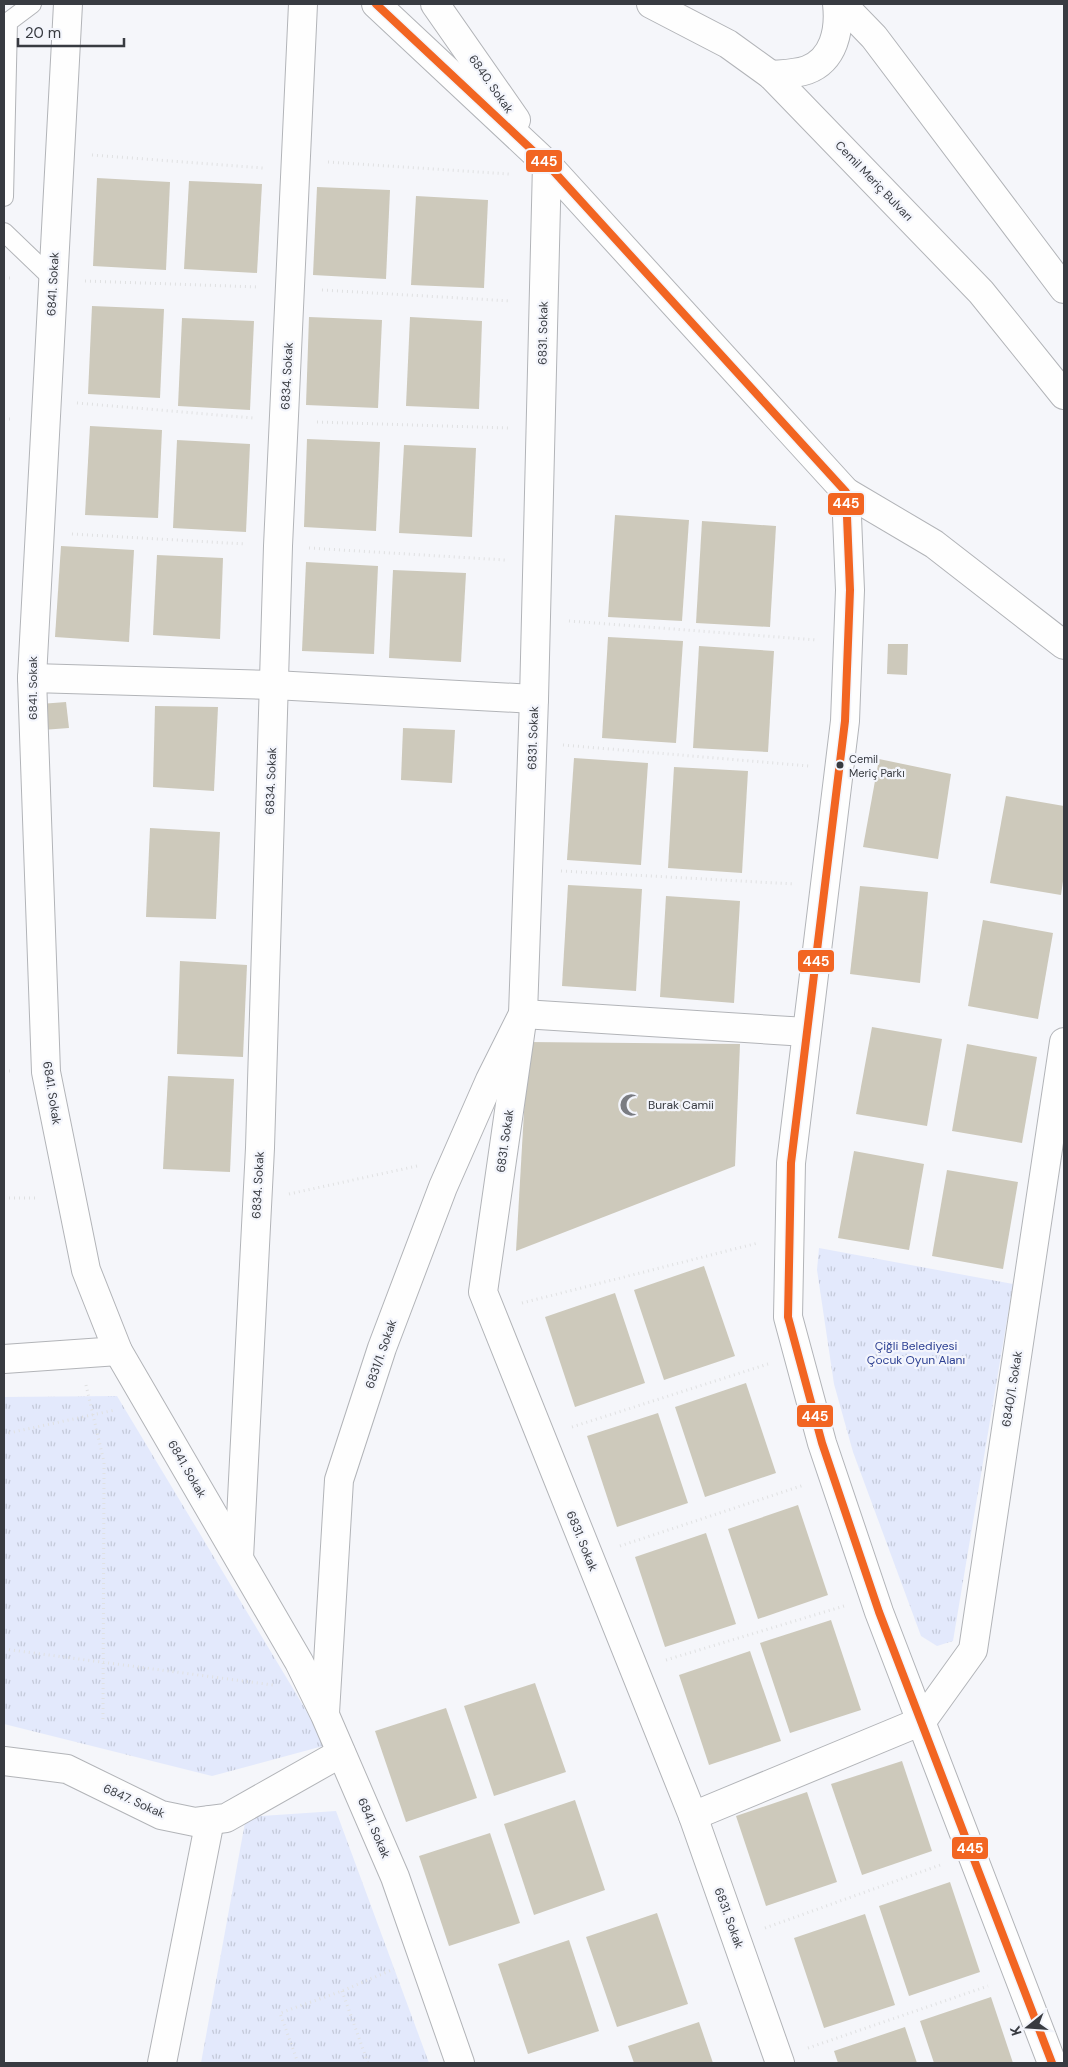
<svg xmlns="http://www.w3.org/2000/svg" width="1068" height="2067" viewBox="0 0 1068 2067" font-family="'DM Sans',sans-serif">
  <defs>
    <pattern id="park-tufts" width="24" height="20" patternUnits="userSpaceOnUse" patternTransform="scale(1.25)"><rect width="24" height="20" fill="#e3e9fc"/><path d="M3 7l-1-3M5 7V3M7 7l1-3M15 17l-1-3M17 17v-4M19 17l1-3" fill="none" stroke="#c4c9d9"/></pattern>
  </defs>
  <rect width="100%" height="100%" fill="#f5f6fa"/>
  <!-- park -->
  <g fill="url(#park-tufts)">
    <path d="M819 1248 1013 1284 953 1641 937 1646 921 1636 853 1452 834 1384 817 1270Z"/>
    <path d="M117 1396 327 1745 212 1776 4 1724V1397Z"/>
    <path d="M336 1811 429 2063H201L246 1817Z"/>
  </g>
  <!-- building -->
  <g fill="#cdc9bb">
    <path d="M97 178 170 182 166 270 93 266Z"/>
    <path d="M189 181 262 184 257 273 184 269Z"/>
    <path d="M317 187 390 190 386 279 313 275Z"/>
    <path d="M416 196 488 200 484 288 411 285Z"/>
    <path d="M92 306 164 309 160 398 88 394Z"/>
    <path d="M309 317 382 320 378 408 306 405Z"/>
    <path d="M410 317 482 321 479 409 406 406Z"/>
    <path d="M182 318 254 321 250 410 178 406Z"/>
    <path d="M90 426 162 430 158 518 85 515Z"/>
    <path d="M307 439 380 442 376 531 304 527Z"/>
    <path d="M177 440 250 444 246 532 173 528Z"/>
    <path d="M404 445 476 448 472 537 399 533Z"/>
    <path d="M615 515 689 520 682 621 608 617Z"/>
    <path d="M702 521 776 526 770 627 696 623Z"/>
    <path d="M61 546 134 550 129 642 55 637Z"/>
    <path d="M157 555 223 558 220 639 153 635Z"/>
    <path d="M306 562 378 566 374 654 302 651Z"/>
    <path d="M393 570 466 573 461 662 389 658Z"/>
    <path d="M608 637 683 641 676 743 602 738Z"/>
    <path d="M888 644H908L907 675 887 674Z"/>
    <path d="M699 646 774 651 768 752 693 748Z"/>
    <path d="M66 702 69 728 42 730 40 704Z"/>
    <path d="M155 706 218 707 214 791 153 787Z"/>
    <path d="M403 728 455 730 452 783 401 780Z"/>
    <path d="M574 758 648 763 641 865 567 860Z"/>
    <path d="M879 759 951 774 938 859 863 847Z"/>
    <path d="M674 767 748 771 742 873 668 868Z"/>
    <path d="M1006 796 1064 806V874L1061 895 990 883Z"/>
    <path d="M150 828 220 832 216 919 146 917Z"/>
    <path d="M568 885 642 889 636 991 562 986Z"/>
    <path d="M860 886 928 892 920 983 850 974Z"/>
    <path d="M666 896 740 901 734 1003 660 997Z"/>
    <path d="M983 920 1053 933 1038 1019 968 1006Z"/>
    <path d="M180 961 247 965 243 1057 177 1054Z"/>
    <path d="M872 1027 942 1039 927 1126 856 1114Z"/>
    <path d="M528 1042 740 1044 735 1166 516 1251Z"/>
    <path d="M967 1044 1037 1057 1022 1143 952 1131Z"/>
    <path d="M168 1076 234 1079 230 1172 163 1169Z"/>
    <path d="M854 1151 924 1164 909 1250 838 1238Z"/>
    <path d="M947 1170 1018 1182 1003 1269 932 1256Z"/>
    <path d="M704 1266 735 1356 664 1380 634 1290Z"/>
    <path d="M615 1293 645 1383 575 1407 545 1317Z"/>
    <path d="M746 1383 776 1473 705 1497 675 1407Z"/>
    <path d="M658 1413 688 1503 617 1527 587 1436Z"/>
    <path d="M798 1505 828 1595 758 1619 728 1529Z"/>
    <path d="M706 1533 736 1624 665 1647 635 1557Z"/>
    <path d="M831 1620 861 1710 790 1733 760 1643Z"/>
    <path d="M750 1651 781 1741 709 1765 679 1675Z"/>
    <path d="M535 1683 566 1772 494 1796 464 1706Z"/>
    <path d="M446 1708 477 1798 406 1822 375 1731Z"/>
    <path d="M902 1761 932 1851 862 1875 831 1784Z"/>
    <path d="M807 1792 837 1882 766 1906 736 1816Z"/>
    <path d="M575 1800 605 1890 534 1915 504 1824Z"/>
    <path d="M490 1833 520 1923 449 1946 419 1856Z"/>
    <path d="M950 1882 980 1972 909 1996 879 1906Z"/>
    <path d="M657 1913 688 2004 617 2027 586 1937Z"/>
    <path d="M865 1914 895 2005 824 2028 794 1938Z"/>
    <path d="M569 1940 599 2031 528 2054 498 1964Z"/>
    <path d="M991 1997 1013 2063H934L920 2021Z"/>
    <path d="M699 2022 713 2063H634L628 2046Z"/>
    <path d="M905 2027 917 2063H838L834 2051Z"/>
  </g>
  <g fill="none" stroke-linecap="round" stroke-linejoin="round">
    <defs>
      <g id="lane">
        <path d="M4 197 8 22 32 4"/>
        <path d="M4 232 54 280"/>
      </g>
      <g id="street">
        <path d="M68 4 32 678 46 1072 86 1270 118 1351 299 1662 325 1715 395 1877 460 2063"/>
        <path d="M547 164 534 699 523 1014 483 1292 693 1816 780 2063"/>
        <path d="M846 492 934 544 1064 645"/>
        <path d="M32 678 274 685 534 699"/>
        <path d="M4 1359 118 1351"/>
        <path d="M239 1558 260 1148 278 546 303 4"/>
        <path d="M325 1713 339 1480 382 1348 443 1187 490 1080 523 1014 806 1032"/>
        <path d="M4 1761 67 1769 161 1815 195 1822 226 1818 341 1753"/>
        <path d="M693 1816 922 1721 973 1650 1064 1042"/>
        <path d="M162 2063 210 1820"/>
      </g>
      <g id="secondary">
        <path d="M376 4 547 164 846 492 850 590 845 721 791 1163 788 1317 822 1443 879 1612 1052 2063"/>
        <path d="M435 4 516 120"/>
        <path d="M651 4 728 44 771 75 981 292 1064 395"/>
        <path d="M842 4 874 37 1064 289"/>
        <path d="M771 75C782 74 796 74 807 70 834 60 840 30 837 4"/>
      </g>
    </defs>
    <!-- lane casing -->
    <use href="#lane" stroke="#b2b4b8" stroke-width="20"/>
    <!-- street casing -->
    <use href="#street" stroke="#b2b4b8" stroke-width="30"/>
    <!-- secondary casing -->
    <use href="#secondary" stroke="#b2b4b8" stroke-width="30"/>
    <!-- path -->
    <g stroke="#e0e1e2" stroke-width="3" stroke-dasharray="1 4" stroke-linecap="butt">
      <path d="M92 155 263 168"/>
      <path d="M328 162 509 174"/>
      <path d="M4 278H11"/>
      <path d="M85 281 259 287"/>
      <path d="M322 290 511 301"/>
      <path d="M77 403 253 418"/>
      <path d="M4 419H13"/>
      <path d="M317 422 508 428"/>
      <path d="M72 534 245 544"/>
      <path d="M309 548 505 560"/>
      <path d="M569 621 817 640"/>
      <path d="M563 745 809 766"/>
      <path d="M561 871 794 884"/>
      <path d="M4 1071H13"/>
      <path d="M289 1194 417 1166"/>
      <path d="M4 1198H38"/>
      <path d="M522 1303 758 1243"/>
      <path d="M86 1385 104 1462 103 1722"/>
      <path d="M572 1427 768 1364"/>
      <path d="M4 1434 115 1410"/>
      <path d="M620 1546 804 1485"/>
      <path d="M4 1649 273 1685"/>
      <path d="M666 1660 844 1606"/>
      <path d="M765 1928 943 1864"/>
      <path d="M342 1991 368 2063"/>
      <path d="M808 2048 988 1986"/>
      <path d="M298 2063 280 2013 342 1991 394 1969"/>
    </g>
    <!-- lane -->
    <use href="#lane" stroke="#fefefe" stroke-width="18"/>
    <!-- street -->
    <use href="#street" stroke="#fefefe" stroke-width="28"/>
    <!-- secondary -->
    <use href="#secondary" stroke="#fefefe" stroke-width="28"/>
    <defs>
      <path id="bus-1" d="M376 4 547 164 846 492 850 590 845 721 791 1163 788 1317 822 1443 879 1612 1052 2063"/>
    </defs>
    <!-- bus-1 casing -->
    <use href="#bus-1" stroke="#f3f5fc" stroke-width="11"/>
    <!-- bus-1 -->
    <use href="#bus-1" stroke="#f26522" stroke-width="8"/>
  </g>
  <!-- icons -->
  <defs>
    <symbol id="mosque-bare" viewBox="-9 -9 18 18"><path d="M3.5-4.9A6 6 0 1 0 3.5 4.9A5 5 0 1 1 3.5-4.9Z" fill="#7a7c82" stroke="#f3f5fc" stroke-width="2.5" paint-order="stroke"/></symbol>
  </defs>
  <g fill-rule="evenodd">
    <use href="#mosque-bare" x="615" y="1089" width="32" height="32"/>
  </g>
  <!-- markers -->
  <circle fill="#383b41" stroke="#f3f5fc" stroke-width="2" cx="840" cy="765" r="4.5"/>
  <g text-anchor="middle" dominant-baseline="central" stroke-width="4.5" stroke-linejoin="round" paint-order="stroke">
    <!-- bus labels -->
    <g font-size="11" fill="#383b41" stroke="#f3f5fc" text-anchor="start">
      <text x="849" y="759">Cemil<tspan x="849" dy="14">Meriç Parkı</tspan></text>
    </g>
    <!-- street labels -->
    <g font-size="12" fill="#383b41" stroke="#f3f5fc">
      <text transform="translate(491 84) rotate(55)">6840. Sokak</text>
      <text transform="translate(874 181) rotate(46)">Cemil Meriç Bulvarı</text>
      <text transform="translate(53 284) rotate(-87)">6841. Sokak</text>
      <text transform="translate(543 333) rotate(-89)">6831. Sokak</text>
      <text transform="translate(287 376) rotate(-87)">6834. Sokak</text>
      <text transform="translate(33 688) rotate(-90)">6841. Sokak</text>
      <text transform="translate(533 738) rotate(-88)">6831. Sokak</text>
      <text transform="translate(271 781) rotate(-88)">6834. Sokak</text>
      <text transform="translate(52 1093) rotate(81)">6841. Sokak</text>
      <text transform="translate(505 1141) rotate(-82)">6831. Sokak</text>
      <text transform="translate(258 1185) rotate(-87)">6834. Sokak</text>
      <text transform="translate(381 1354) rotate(-71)">6831/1. Sokak</text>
      <text transform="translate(1012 1389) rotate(-81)">6840/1. Sokak</text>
      <text transform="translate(187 1469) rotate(60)">6841. Sokak</text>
      <text transform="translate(582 1541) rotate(68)">6831. Sokak</text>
      <text transform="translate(134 1801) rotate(24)">6847. Sokak</text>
      <text transform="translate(374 1828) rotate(67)">6841. Sokak</text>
      <text transform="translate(729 1918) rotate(70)">6831. Sokak</text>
    </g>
    <!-- poi labels -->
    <g font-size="12" fill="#383b41" stroke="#f3f5fc" text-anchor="start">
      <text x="648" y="1105">Burak Camii</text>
    </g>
    <!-- park labels -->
    <g font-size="12" fill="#2e4193" stroke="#f3f5fc">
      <text x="916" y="1346">Çiğli Belediyesi<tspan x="916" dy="14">Çocuk Oyun Alanı</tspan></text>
    </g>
  </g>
  <g stroke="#f3f5fc" stroke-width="2">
    <rect x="525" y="149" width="38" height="24" rx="5" fill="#f26522"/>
    <rect x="827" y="492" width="38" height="24" rx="5" fill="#f26522"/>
    <rect x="797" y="949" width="38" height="24" rx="5" fill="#f26522"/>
    <rect x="796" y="1404" width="38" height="24" rx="5" fill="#f26522"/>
    <rect x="951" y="1836" width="38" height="24" rx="5" fill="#f26522"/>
  </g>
  <g font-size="14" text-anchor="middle" font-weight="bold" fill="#fff">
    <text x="544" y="166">445</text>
    <text x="846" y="508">445</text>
    <text x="816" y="966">445</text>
    <text x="815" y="1421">445</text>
    <text x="970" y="1853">445</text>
  </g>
  <!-- border -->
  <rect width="1068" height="2067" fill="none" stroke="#383b41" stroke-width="10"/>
  <!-- north arrow -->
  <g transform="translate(1028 2027) rotate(253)" stroke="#f3f5fc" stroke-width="4" paint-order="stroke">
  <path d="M0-4L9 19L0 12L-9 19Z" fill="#383b41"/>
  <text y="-8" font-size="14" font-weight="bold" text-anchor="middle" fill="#383b41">K</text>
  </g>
  <!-- scale -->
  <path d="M18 38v8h106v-8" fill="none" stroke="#383b41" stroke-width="2.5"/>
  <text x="25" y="38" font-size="15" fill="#383b41" stroke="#f3f5fc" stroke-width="4" paint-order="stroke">20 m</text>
</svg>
